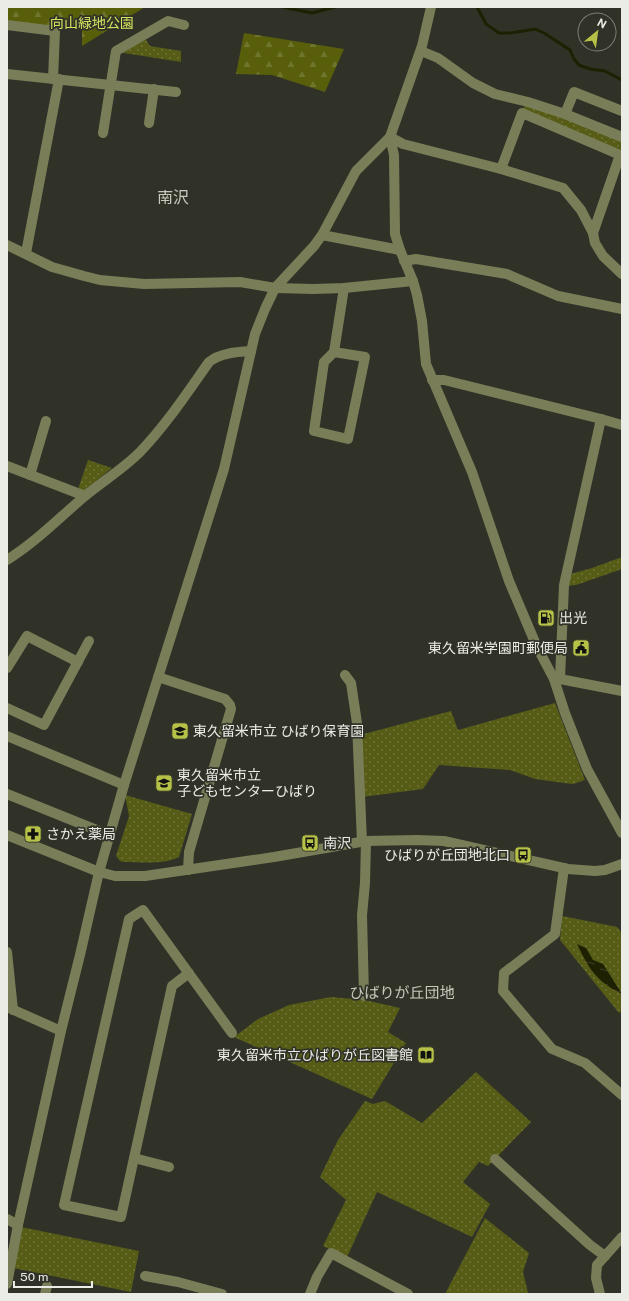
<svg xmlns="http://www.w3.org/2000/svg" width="629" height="1301" viewBox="0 0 629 1301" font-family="'Public Sans','Noto Sans JP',sans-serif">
  <defs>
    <pattern id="grass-dots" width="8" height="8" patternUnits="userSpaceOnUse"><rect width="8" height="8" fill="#565c16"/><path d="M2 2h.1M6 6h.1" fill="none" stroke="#6e7438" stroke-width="1.8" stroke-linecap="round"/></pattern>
    <pattern id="forest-firs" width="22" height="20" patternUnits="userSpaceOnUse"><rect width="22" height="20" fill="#585e0a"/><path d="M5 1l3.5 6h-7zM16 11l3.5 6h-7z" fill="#70752e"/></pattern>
    <pattern id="water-ripples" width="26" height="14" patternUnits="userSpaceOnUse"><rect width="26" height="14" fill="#1d2001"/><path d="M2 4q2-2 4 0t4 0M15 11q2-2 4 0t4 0" fill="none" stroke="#3e4126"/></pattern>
  </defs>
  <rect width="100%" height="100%" fill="#303228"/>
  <!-- grass -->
  <g fill="url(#grass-dots)">
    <path d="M144 37 150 46 181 51V62L118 52Z"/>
    <path d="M525 104 622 138V149L620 155 522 113Z"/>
    <path d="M88 460 112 468 83 491 78 489Z"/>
    <path d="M622 557V569L576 585 565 586 567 575 592 568Z"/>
    <path d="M555 703 585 780 573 784 564 783 535 779 510 770 439 765 423 789 362 797 360 735 451 711 458 730Z"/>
    <path d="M125 795 192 814 179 857C163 865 142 862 124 862L120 861 116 856 129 816Z"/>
    <path d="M562 916 617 927 622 933V1011L619 1013 560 940Z"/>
    <path d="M331 997 365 1000 400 1008 388 1032 406 1043 372 1099 234 1037 258 1019 289 1005Z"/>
    <path d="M476 1072 531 1122 488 1166 479 1162 463 1182 490 1204 472 1237 377 1192 347 1257 323 1246 346 1200 320 1177 338 1140 365 1101 373 1104 385 1101 422 1123Z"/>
    <path d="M485 1218 529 1253 523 1272 528 1293 526 1294H445Z"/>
    <path d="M21 1227 139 1251 131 1292 13 1268Z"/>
  </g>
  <!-- forest -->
  <g fill="url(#forest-firs)">
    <path d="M7 7H145L82 46V29L7 22Z"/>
    <path d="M244 33 344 49 325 92 272 75 236 74Z"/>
  </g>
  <!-- water -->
  <path fill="url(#water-ripples)" d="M577 944 586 948 593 960 603 964 622 994C596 981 589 969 577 944Z"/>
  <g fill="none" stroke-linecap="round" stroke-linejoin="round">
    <!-- stream -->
    <g stroke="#1d2001" stroke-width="3">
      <path d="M282 7 312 13 335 7"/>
      <path d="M477 7 486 24 499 33H511L535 29 544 33 570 50 574 59 579 65 590 69 605 71 622 80"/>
    </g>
    <!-- minor -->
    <g stroke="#797e58" stroke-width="10">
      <path d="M7 25 55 31 53 79"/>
      <path d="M421 51 438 58 473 83 495 94 528 102 565 114 622 137"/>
      <path d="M7 74 176 92"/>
      <path d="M565 114 574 92 622 111"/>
      <path d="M149 123 154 89"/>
      <path d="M103 133 116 51 168 21 184 25"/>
      <path d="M390 137 394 155 395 234 400 250 413 281 417 295 422 321 426 364 472 472 509 581 537 647 554 679 565 713 587 769 622 833"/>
      <path d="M390 137 403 144 501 169 563 188 581 210 593 233 595 243 603 256 622 274"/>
      <path d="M501 169 522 113 620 155 593 233"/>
      <path d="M322 235 400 250"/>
      <path d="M7 245 52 267 84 276 100 280 144 284 240 282 275 288 314 289 344 288 413 281"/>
      <path d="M26 253 59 79"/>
      <path d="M404 261 416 259 507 274 558 296 622 309"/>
      <path d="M334 352 324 362 314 431 348 439 365 357 334 352 344 288"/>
      <path d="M432 380H444L601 419 622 425"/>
      <path d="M7 466 85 496"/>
      <path d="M30 475 46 421"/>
      <path d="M7 560C36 542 59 518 85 496 103 481 123 469 140 452 166 425 187 393 209 362 220 353 236 352 251 351"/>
      <path d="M7 668 27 636 78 662"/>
      <path d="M345 675 351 683 357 723 362 842"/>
      <path d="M158 677 225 699 230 705 231 709 189 852 188 870"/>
      <path d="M554 679H560L622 691"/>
      <path d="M560 679 564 585 601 419"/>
      <path d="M7 708 44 725 89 641"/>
      <path d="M7 736 124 785"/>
      <path d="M7 794 109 835"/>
      <path d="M7 835 99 872 115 876H145L274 857 366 841 416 840 444 841 568 869 595 871 605 870 622 864"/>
      <path d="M564 868 555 934 504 973 503 991 552 1049 585 1063 622 1095"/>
      <path d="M7 952 13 1010"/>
      <path d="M189 973 172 986 121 1217 64 1205 129 919 143 910 232 1033"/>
      <path d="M364 996 362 915 365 883 366 841"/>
      <path d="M7 1007 61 1031"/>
      <path d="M134 1158 169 1167"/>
      <path d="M495 1159 590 1245 605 1256"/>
      <path d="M7 1219 18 1225"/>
      <path d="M145 1276 178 1282 222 1294"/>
      <path d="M7 1284 18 1225 61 1031 80 955 99 872 124 785 224 469 255 334 265 309 275 288 314 246 322 235 356 171 390 137 422 46 431 7"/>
      <path d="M45 1294 47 1286"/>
      <path d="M310 1294 317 1277 331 1253 408 1294"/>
      <path d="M600 1294 596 1278 597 1265 622 1237"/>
    </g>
  </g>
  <!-- icons -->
  <defs>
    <symbol id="fuel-square" viewBox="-11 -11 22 22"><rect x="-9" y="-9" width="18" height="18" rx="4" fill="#b6c148" stroke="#303228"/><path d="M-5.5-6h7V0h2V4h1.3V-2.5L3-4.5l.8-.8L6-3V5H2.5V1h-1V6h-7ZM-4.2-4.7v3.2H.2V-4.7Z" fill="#111"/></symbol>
    <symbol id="civic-square" viewBox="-11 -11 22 22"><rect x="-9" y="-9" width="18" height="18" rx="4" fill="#b6c148" stroke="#303228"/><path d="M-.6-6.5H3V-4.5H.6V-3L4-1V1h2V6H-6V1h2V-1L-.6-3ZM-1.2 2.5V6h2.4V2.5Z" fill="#111"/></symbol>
    <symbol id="school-square" viewBox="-11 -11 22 22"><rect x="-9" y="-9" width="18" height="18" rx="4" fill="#b6c148" stroke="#303228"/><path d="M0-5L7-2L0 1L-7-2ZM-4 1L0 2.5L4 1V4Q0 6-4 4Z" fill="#111"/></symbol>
    <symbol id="pharmacy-square" viewBox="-11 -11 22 22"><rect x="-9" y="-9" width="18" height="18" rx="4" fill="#b6c148" stroke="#303228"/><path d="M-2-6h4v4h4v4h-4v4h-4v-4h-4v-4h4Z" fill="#111"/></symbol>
    <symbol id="bus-square" viewBox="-11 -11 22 22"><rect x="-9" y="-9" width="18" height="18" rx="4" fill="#b6c148" stroke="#303228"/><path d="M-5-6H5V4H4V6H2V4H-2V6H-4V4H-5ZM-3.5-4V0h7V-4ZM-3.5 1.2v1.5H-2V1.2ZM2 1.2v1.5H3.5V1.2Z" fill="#111"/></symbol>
    <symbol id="library-square" viewBox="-11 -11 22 22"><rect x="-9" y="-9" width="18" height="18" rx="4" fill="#b6c148" stroke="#303228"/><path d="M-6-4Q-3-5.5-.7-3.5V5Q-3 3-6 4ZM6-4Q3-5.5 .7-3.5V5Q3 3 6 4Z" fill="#111"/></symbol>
  </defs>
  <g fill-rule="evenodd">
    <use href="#fuel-square" x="536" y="608" width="20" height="20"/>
    <use href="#civic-square" x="571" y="638" width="20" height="20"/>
    <use href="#school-square" x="170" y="721" width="20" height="20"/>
    <use href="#school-square" x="154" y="773" width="20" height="20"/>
    <use href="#pharmacy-square" x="23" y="824" width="20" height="20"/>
    <use href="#bus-square" x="300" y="833" width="20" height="20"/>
    <use href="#bus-square" x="513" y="845" width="20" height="20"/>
    <use href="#library-square" x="416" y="1045" width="20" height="20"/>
  </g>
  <g text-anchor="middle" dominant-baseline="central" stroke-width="3.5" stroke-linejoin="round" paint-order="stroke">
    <!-- park labels -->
    <g font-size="14" fill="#d6e361" stroke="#303228">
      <text x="92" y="23">向山緑地公園</text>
    </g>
    <!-- poi labels -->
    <g font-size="14" fill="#ebece6" stroke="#303228" text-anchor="start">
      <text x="559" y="618">出光</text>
      <text x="568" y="648" text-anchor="end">東久留米学園町郵便局</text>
      <text x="193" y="731">東久留米市立 ひばり保育園</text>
      <text x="177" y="775">東久留米市立<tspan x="177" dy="16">子どもセンターひばり</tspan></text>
      <text x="46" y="834">さかえ薬局</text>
      <text x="323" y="843">南沢</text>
      <text x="510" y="855" text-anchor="end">ひばりが丘団地北口</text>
      <text x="413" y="1055" text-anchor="end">東久留米市立ひばりが丘図書館</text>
    </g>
    <!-- neighbourhood labels -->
    <g font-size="15" fill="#c7c9bd" stroke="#303228">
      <text x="402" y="992">ひばりが丘団地</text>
    </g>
    <!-- quarter labels -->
    <g font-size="16" fill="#c7c9bd" stroke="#303228">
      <text x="173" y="197">南沢</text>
    </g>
  </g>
  <!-- border -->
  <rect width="629" height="1301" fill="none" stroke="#ebece6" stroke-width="16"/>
  <!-- north arrow -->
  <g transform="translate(597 32) rotate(29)"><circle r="19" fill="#303228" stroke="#7b7c74"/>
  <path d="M0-3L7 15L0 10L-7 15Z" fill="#b6c148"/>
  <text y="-6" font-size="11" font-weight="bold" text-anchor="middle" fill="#ebece6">N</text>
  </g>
  <!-- scale -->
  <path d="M14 1281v6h78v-6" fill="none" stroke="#ebece6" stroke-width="2"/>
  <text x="20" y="1281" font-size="12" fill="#ebece6" stroke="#303228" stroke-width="3" paint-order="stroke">50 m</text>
</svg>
